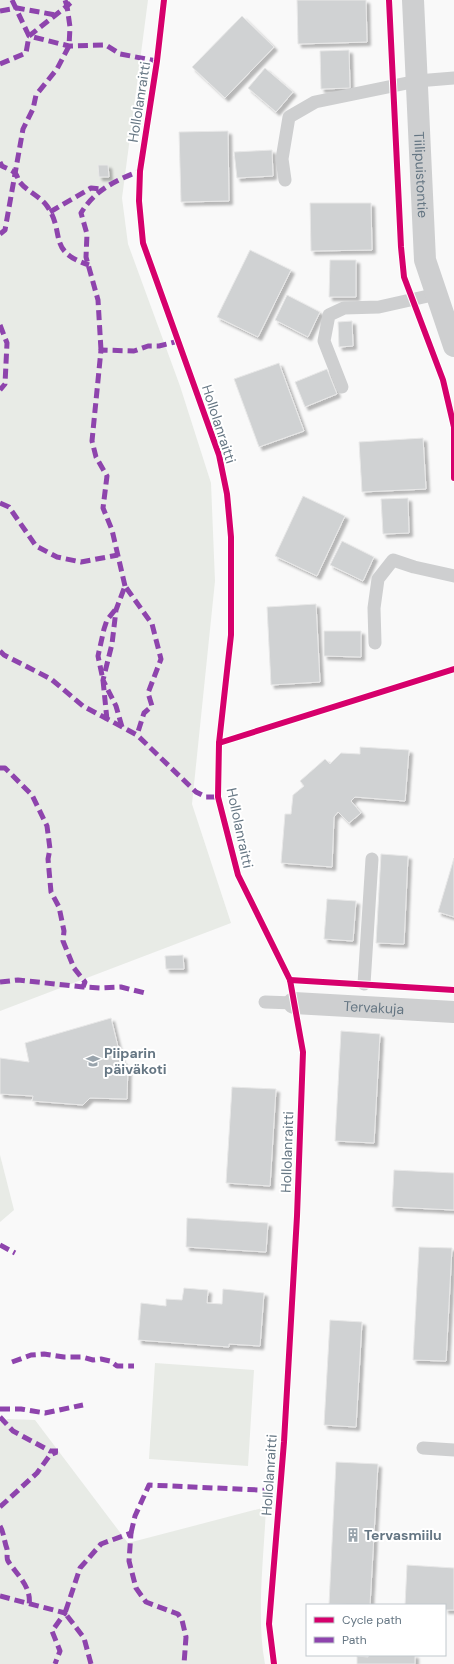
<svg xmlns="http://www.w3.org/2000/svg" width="454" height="1664" viewBox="0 0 454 1664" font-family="'DM Sans',sans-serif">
  <defs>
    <filter id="shadow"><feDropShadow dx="3.5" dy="3.5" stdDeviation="1" flood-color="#0004"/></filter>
  </defs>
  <rect width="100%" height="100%" fill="#f9f9f9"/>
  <!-- green -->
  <g fill="#e8ebe6">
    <path d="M0 0H148L122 198 128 244 180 386 211 483 215 581 192 804 231 923 0 1011Z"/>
    <path d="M0 1155 14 1210 0 1222Z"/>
    <path d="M155 1363 254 1370 248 1466 149 1459Z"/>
    <path d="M8 1419 35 1420 128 1543 266 1507C264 1556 256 1617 265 1664H0V1422Z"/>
  </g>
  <!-- building -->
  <g fill="#d0d2d3" stroke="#e8e8e8" filter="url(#shadow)">
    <path d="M297 0H366L367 42 298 44Z"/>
    <path d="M242 16 274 47 225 98 192 67Z"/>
    <path d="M349 50 350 88 321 89 320 51Z"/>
    <path d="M265 68 293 92 276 112 248 88Z"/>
    <path d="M228 131 229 201 181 202 179 132Z"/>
    <path d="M272 150 273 176 237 178 234 152Z"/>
    <path d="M98 165H108L109 177H99Z"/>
    <path d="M310 203H371L372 250 311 251Z"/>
    <path d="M250 250 291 270 258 337 217 317Z"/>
    <path d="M330 260H356V297H329Z"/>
    <path d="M287 295 320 312 308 337 275 320Z"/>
    <path d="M352 321 353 346 339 347 338 322Z"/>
    <path d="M279 363 304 431 259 447 234 379Z"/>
    <path d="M327 369 337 394 305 407 295 382Z"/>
    <path d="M423 438 426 489 362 492 359 442Z"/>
    <path d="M303 496 345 516 317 576 275 556Z"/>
    <path d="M408 498 409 533 383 534 381 499Z"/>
    <path d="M342 541 374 557 363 581 330 565Z"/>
    <path d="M316 604 320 682 271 685 267 607Z"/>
    <path d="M324 631H361V657L324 656Z"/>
    <path d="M360 747 409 750 405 801 355 797 351 801 361 813 349 823 338 812 334 817 332 867 281 863 285 814H291L293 795 304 786 300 781 325 759 330 764 341 753 360 754Z"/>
    <path d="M381 854 408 856 404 944 376 943Z"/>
    <path d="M454 858V917L438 912Z"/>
    <path d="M327 899 356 901 353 941 324 939Z"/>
    <path d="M183 955 184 969H166L165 956Z"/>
    <path d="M111 1018 122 1063 128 1064 127 1099 90 1098 83 1105 32 1101 33 1096 0 1094V1058L29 1062 25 1043Z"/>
    <path d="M341 1031 380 1034 374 1143 335 1141Z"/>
    <path d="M232 1087 276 1089 270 1186 226 1183Z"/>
    <path d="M394 1170 454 1173V1210L392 1207Z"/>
    <path d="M187 1218 268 1223 266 1252 186 1247Z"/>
    <path d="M419 1247 452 1248 446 1361 413 1360Z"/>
    <path d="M184 1288 208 1290 207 1303 222 1304 223 1289 264 1293 260 1346 229 1344V1347L138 1340 141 1303 166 1306V1299L182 1300Z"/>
    <path d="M330 1320 362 1322 356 1427 324 1425Z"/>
    <path d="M336 1462 378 1464 370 1605 329 1604Z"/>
    <path d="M407 1565 454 1568V1610H445V1605H405Z"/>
    <path d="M369 1655H415V1664H357V1656L368 1657Z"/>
  </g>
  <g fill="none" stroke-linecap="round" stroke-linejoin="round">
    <!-- lane -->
    <g stroke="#cecfd0" stroke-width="13">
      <path d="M285 180 282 159 289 117 315 102 417 81 454 78"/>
      <path d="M342 387 324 341 329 315 344 308 379 307 437 294"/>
      <path d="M375 643 374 608 378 579 393 560 414 567 454 576"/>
      <path d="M364 984 372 859"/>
      <path d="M265 1002 294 1003"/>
      <path d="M423 1448 454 1450"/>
    </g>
    <!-- street -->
    <g stroke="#cecfd0" stroke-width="22">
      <path id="s1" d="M413 0 425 260 454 346"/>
      <path id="s2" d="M294 1003 454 1012"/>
    </g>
    <!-- quiet -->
    <g stroke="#8e44ad" stroke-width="5" stroke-dasharray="10 5" stroke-linecap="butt">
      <path d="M12 0 29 36 69 46 106 45 120 54 157 61"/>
      <path d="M0 11 17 8 56 15"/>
      <path d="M0 64 26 53 29 36 67 6 65 0"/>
      <path d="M0 162 2 166C6 168 12 170 15 173 17 175 18 179 19 181 26 191 40 196 47 206 66 233 46 251 89 265"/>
      <path d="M50 212 91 188 102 189"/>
      <path d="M0 234 5 230 23 129 33 109 36 95 57 69 69 46 70 27 67 6 74 0"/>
      <path d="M0 325 7 343 5 384 0 390"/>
      <path d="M101 350 98 300 86 257 87 234 81 213C95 190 116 180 140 171"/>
      <path d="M0 503 9 507 36 546 57 557 81 562 118 555"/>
      <path d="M125 586 112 530 103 508 107 476 96 457 92 441 101 350 134 351 148 346H159L179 341"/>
      <path d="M0 651 4 655 51 679 83 706 137 735 196 792 206 797H218"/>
      <path d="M107 720 103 680 98 656 104 629 107 620 115 610"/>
      <path d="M122 727 116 706 103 680 112 644 116 610 125 586 152 624 161 659 148 693 152 706 144 713 137 735"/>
      <path d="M0 768H5L32 795 47 826 50 849 48 859 51 892 59 907 64 931 63 941 74 968 85 982 83 987"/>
      <path d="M0 982 18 980 83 987 101 988 121 987 145 993"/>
      <path d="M0 1245 15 1253"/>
      <path d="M12 1362 31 1355 44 1354 64 1357H82L93 1360 101 1359 110 1361 117 1366H134"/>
      <path d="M0 1409H21L45 1413 83 1405"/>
      <path d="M0 1417 13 1431 50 1451H58"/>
      <path d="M0 1507 37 1473 50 1455 57 1452"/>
      <path d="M0 1526C4 1533 4 1541 7 1549 8 1553 6 1558 8 1561 17 1575 32 1587 29 1605"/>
      <path d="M131 1533 135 1516 149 1485 281 1491"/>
      <path d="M0 1596 65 1613 52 1631 60 1651 55 1664"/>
      <path d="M91 1664 84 1638 65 1613 80 1568 101 1544 131 1533 129 1561 136 1588 146 1602 178 1614 182 1620 186 1637 184 1664"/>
    </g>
    <defs>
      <g id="cycleway">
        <path d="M164 0 157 61 140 171 139 201 143 243 219 455 227 494 231 537V635L219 743 218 797 238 875 290 980 303 1052 297 1216 284 1442 269 1624 274 1664"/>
        <path d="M389 0 401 247 404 277 443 380 454 427V478"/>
        <path d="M219 743 454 669"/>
        <path d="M290 980 454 990"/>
      </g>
    </defs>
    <!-- cycleway casing -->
    <use href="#cycleway" stroke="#fff" stroke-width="8"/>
    <!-- cycleway -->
    <use href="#cycleway" stroke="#d6006c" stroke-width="6"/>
  </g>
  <!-- icons -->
  <defs>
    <symbol id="school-bare" viewBox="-9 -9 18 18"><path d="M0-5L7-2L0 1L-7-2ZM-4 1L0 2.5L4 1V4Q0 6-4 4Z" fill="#99a4ac" stroke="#fff" stroke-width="2.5" paint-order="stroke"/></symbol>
    <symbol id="building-bare" viewBox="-9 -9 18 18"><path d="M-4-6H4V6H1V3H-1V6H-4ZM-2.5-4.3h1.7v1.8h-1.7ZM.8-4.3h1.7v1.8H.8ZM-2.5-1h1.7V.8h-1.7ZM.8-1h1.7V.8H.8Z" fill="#99a4ac" stroke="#fff" stroke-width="2.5" paint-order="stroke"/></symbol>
  </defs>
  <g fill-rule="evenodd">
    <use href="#school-bare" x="83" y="1051" width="20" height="20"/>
    <use href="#building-bare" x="343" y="1525" width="20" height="20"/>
  </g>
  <g text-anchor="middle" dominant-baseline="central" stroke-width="4" stroke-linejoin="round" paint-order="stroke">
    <!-- street labels -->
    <g font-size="14" fill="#657683" stroke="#fff">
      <text transform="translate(139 102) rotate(-81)">Hollolanraitti</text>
      <text stroke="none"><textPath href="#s1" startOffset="175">Tiilipuistontie</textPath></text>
      <text transform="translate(219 424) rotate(72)">Hollolanraitti</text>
      <text transform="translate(240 828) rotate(78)">Hollolanraitti</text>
      <text stroke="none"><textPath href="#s2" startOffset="80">Tervakuja</textPath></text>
      <text transform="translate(287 1152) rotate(-88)">Hollolanraitti</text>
      <text transform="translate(269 1475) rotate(-86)">Hollolanraitti</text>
    </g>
    <!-- poi labels -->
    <g font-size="14" font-weight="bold" fill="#657683" stroke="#fff" text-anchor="start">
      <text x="104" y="1053">Piiparin<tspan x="104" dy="16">päiväkoti</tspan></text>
      <text x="364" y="1535">Tervasmiilu</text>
    </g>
  </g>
  <!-- legend -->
  <rect x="306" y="1604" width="140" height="52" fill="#ffffff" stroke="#c1c8cd"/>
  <rect x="314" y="1617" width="20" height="6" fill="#d6006c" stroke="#c1c8cd"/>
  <text x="342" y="1624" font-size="12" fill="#657683">Cycle path</text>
  <rect x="314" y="1637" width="20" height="6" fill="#8e44ad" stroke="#c1c8cd"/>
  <text x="342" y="1644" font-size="12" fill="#657683">Path</text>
</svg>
